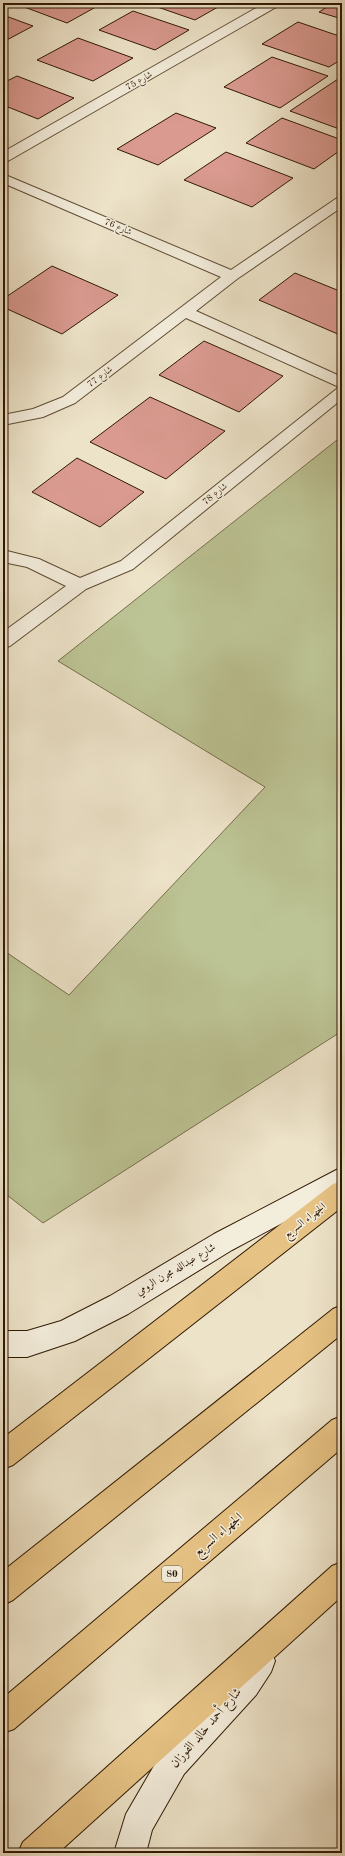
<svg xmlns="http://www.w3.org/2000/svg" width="345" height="1856" viewBox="0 0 345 1856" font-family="'Old Standard TT',Amiri,serif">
  <rect width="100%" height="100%" fill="#ede3c9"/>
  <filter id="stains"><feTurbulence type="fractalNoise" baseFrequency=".005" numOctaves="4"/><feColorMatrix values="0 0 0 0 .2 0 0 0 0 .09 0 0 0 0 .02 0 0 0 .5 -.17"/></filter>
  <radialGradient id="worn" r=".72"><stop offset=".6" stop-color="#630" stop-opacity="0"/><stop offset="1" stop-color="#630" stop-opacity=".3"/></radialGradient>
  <!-- green -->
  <path fill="#bcc394" stroke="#766e4b" d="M342 436V1031L43 1223 3 1192V950L69 995 265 787 58 661Z"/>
  <!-- building -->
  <g fill="#da9a90" stroke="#301902">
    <path d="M22 3H103L67 23 19 5Z"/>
    <path d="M146 3H225L195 20Z"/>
    <path d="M333 3H342V19L319 12Z"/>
    <path d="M133 11 189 30 155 50 99 30Z"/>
    <path d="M3 15 33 26 3 42Z"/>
    <path d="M298 22 342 37V59L329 67 262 44Z"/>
    <path d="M78 38 133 58 93 81 37 60Z"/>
    <path d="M272 57 328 76 280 108 224 87Z"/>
    <path d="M17 76 74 98 38 119 3 105V83Z"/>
    <path d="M338 79 342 81V130L290 111Z"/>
    <path d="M176 113 216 128 158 165 117 149Z"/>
    <path d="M282 118 342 140V149L314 169 246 143Z"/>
    <path d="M226 152 293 178 252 207 184 180Z"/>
    <path d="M52 266 118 295 62 334 3 307V299Z"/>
    <path d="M295 273 342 292V333L340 335 259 300Z"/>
    <path d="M204 341 283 376 239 412 159 375Z"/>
    <path d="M150 397 225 431 166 479 90 442Z"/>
    <path d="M77 458 144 492 100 527 32 492Z"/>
  </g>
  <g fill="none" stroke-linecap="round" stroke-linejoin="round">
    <defs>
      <g id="minor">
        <path d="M265 3H280L278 6 8 161 3 162V152Z"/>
        <path d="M3 174 231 270 337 198 342 197V207L237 279 196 311 342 377V399L133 569 86 589 10 646 3 648V632L66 586 27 567 3 562V550L39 559 80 578 121 561 339 387 186 318 75 403 43 417 3 425V415L33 409 63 397 221 277 3 183Z"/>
      </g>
      <g id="secondary">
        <path d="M342 1167V1191L232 1250 128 1314 75 1341 27 1357H3V1331H27L61 1321 110 1296 214 1234Z"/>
        <path d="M260 1646 271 1650 275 1661 271 1672 256 1695 184 1774 152 1830 146 1853H114L126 1814 162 1752 234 1673 249 1650Z"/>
      </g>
      <g id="primary">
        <path d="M342 1181V1207L13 1465 3 1469V1438L333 1184Z"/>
        <path d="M342 1562V1596L58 1853H18L23 1842 332 1566Z"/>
      </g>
      <g id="motorway">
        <path d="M342 1305V1334L13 1600 3 1605V1571L333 1309Z"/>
        <path d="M342 1416V1448L14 1729 3 1733V1698L332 1420Z"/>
      </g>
    </defs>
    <!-- minor casing -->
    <use href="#minor" stroke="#5f4c34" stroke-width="2"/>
    <!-- secondary casing -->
    <use href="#secondary" stroke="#301902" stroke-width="2"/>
    <!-- primary casing -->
    <use href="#primary" stroke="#301902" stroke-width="2"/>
    <!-- motorway casing -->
    <use href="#motorway" stroke="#301902" stroke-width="2"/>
    <!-- minor -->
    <use href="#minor" fill="#f3eddc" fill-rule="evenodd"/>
    <!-- secondary -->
    <use href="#secondary" fill="#f3eddc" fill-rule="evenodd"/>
    <!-- primary -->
    <use href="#primary" fill="#e6c284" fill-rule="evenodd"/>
    <!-- motorway -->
    <use href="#motorway" fill="#e6c284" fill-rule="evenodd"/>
  </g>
  <g text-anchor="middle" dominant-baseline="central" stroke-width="3" stroke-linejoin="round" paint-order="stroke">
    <!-- far-street labels -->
    <g font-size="9" fill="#301902" stroke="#f3eddc">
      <text transform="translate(139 81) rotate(-30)">شارع 75</text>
      <text transform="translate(118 227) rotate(23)">شارع 76</text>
      <text transform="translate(100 377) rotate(-37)">شارع 77</text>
      <text transform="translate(215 494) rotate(-39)">شارع 78</text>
    </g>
    <!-- shield labels -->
    <rect fill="#f3eddc" stroke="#6a5943" stroke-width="1" x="162" y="1566" width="20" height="16" rx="3"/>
    <g font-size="10" font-weight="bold" fill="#301902">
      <text x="172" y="1574">80</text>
    </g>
    <!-- street labels -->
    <g font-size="11" fill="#301902" stroke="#f3eddc">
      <text transform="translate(305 1221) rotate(-38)">الجهراء السريع</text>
      <text transform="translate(176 1270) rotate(-31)">شارع عبدالله مجرن الرومي</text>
    </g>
    <!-- near-street labels -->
    <g font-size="13" fill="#301902" stroke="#f3eddc">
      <text transform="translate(218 1535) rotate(-40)">الجهراء السريع</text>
      <text transform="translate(206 1728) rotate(-49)">شارع أحمد خالد الفوزان</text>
    </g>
  </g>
  <!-- margin -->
  <rect width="345" height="1856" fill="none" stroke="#ede3c9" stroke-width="16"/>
  <rect x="4" y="4" width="337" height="1848" fill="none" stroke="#301902" stroke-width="2"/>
  <rect x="8" y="8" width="329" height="1840" fill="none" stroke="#301902"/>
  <rect width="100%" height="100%" filter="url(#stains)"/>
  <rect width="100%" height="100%" fill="url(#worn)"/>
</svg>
